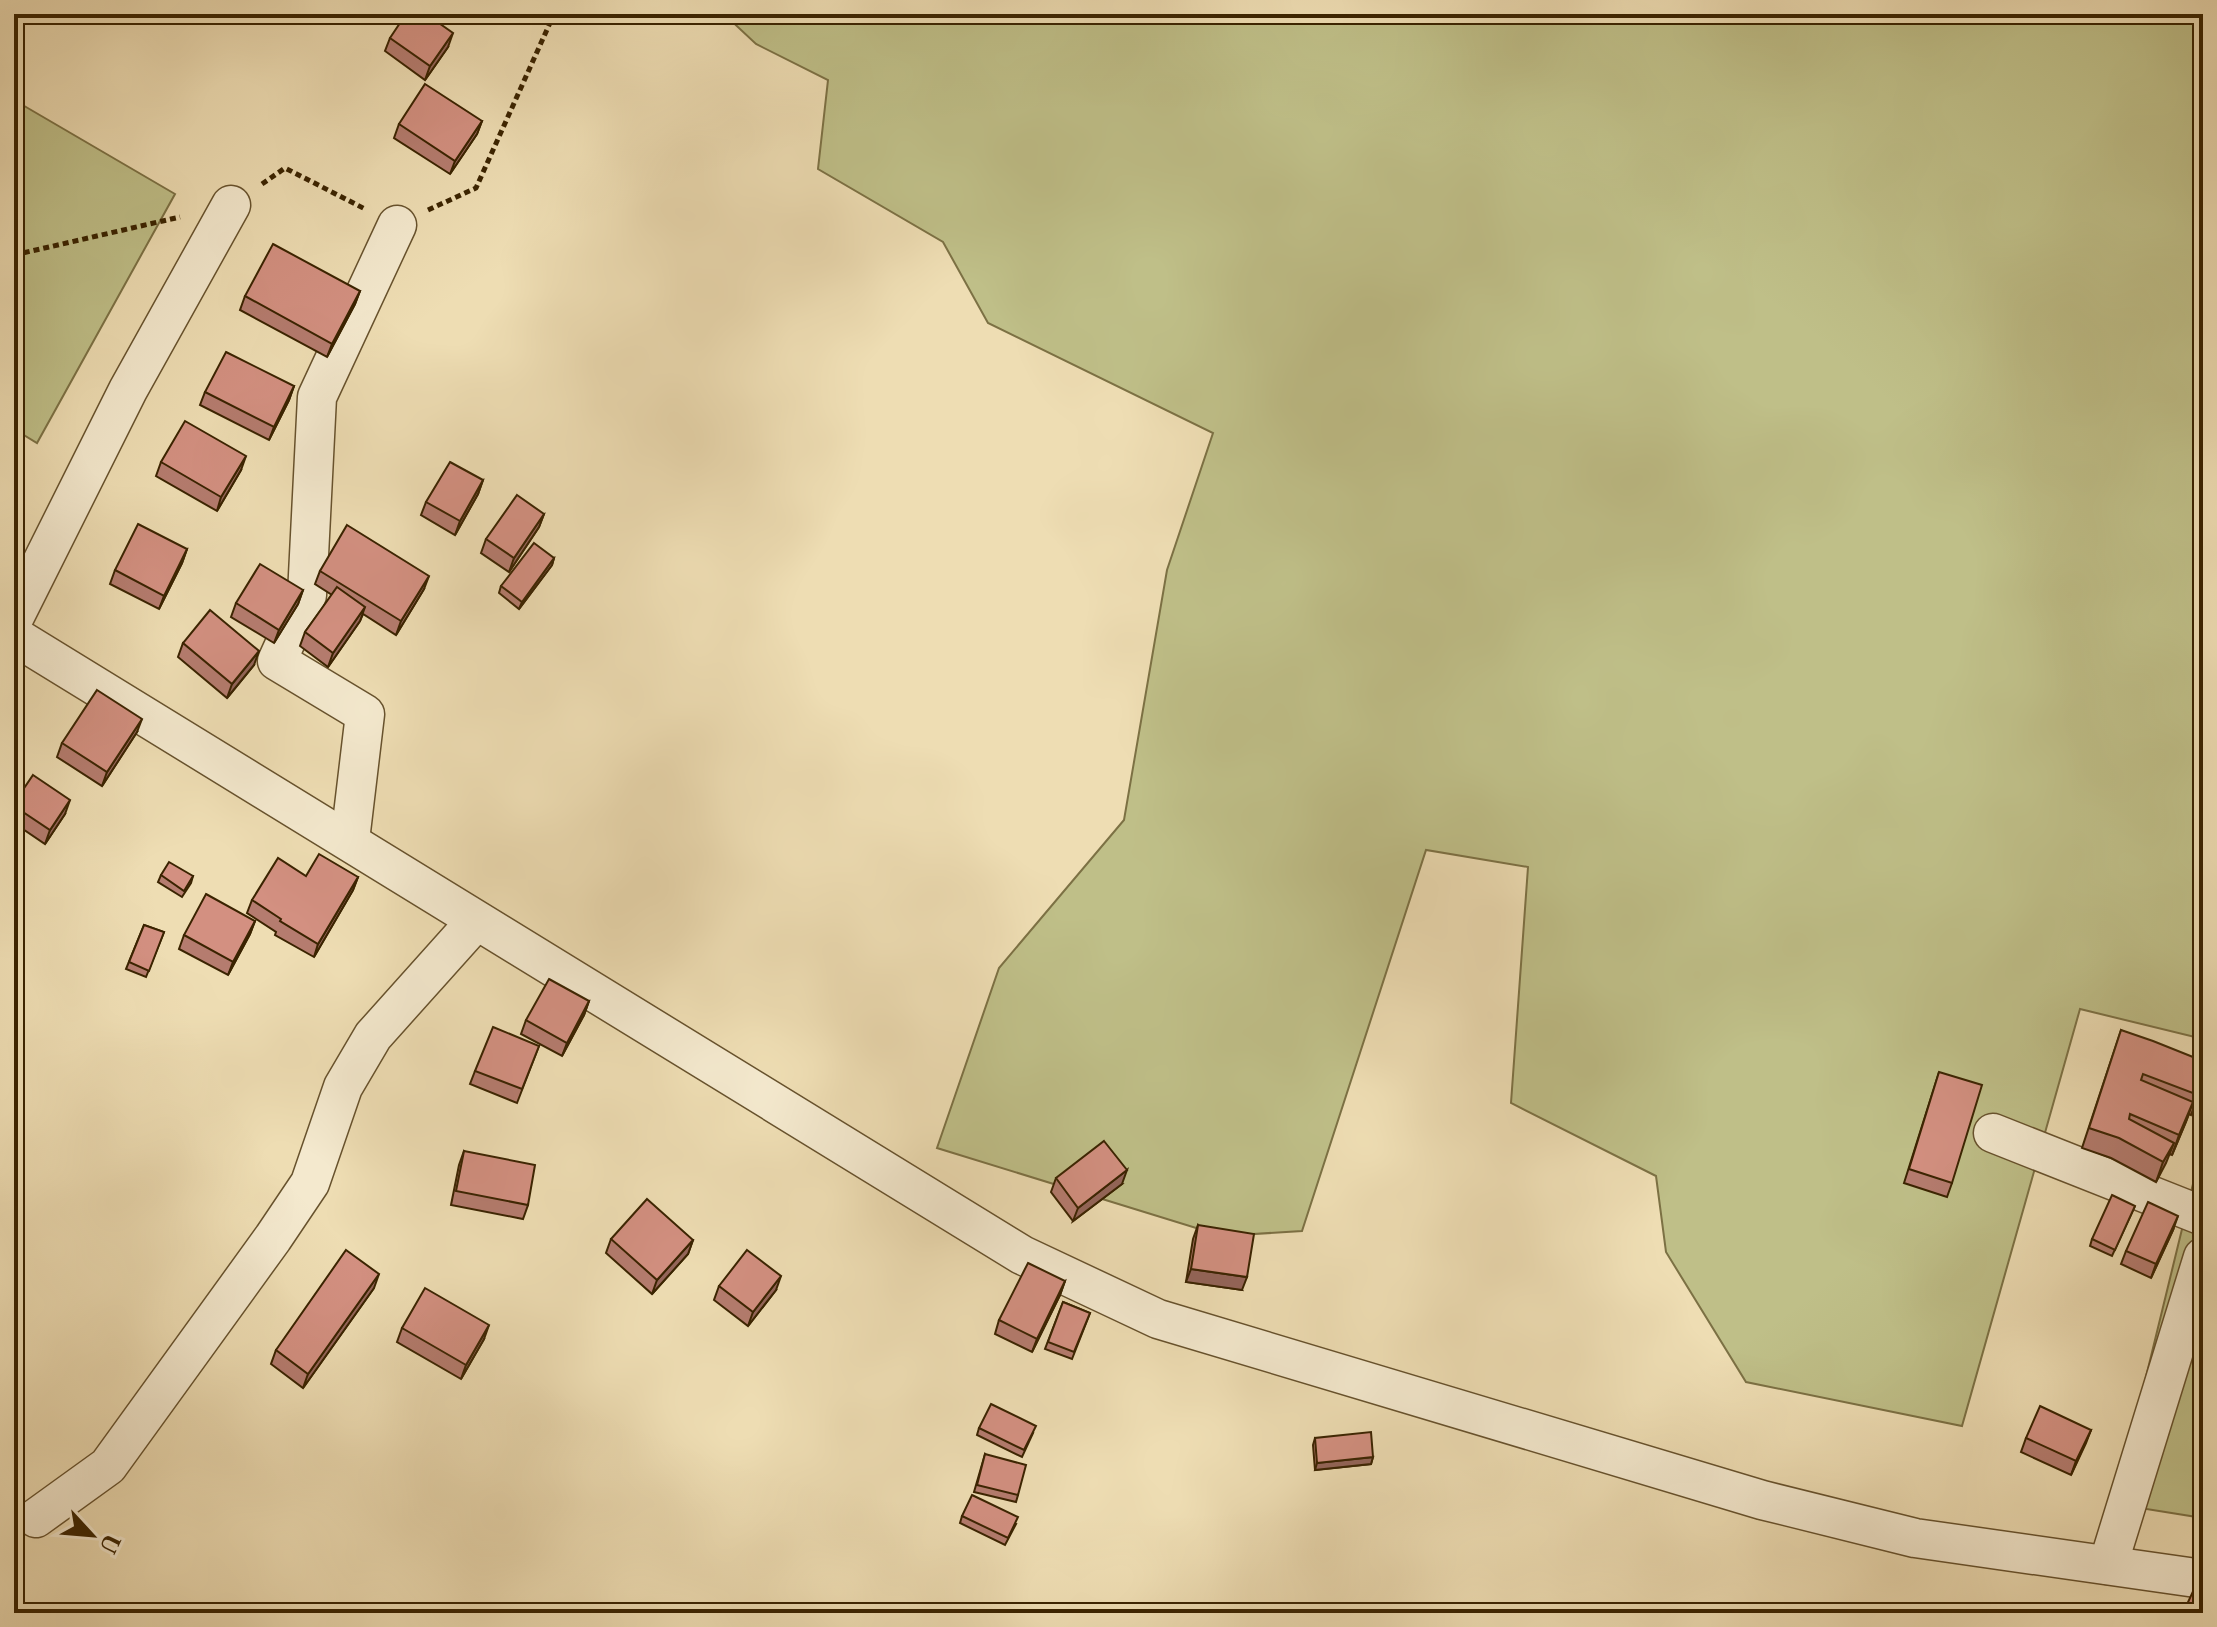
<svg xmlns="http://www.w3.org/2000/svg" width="2217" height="1627" viewBox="0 0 2217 1627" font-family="'Libre Caslon Text',serif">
  <rect width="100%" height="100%" fill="#eeddb3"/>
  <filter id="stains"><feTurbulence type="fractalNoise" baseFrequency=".0025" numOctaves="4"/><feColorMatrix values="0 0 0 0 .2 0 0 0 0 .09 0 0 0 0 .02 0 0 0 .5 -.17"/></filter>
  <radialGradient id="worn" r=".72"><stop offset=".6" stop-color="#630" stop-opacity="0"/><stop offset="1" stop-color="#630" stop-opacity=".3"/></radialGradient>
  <!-- green -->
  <g fill="#bfbf88" stroke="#7c7144" stroke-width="2">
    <path d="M724 14H2190L2203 24V1039L2080 1009 1962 1426 1746 1382 1666 1252 1656 1176 1511 1103 1528 867 1426 850 1302 1231 1222 1236 937 1148 999 968 1124 820 1167 570 1213 433 988 323 943 242 818 169 828 80 756 44Z"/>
    <path d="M14 100 175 194 37 443 14 429Z"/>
    <path d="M2203 1143V1518L2115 1504Z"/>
  </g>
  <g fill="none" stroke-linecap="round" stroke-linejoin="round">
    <defs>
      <g id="minor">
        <path d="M14 618 128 390 231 205"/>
        <path d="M14 636 1022 1255 1158 1319 1762 1500 1915 1538 2203 1579"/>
        <path d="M350 840 365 714 277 661 307 595 317 397 397 225"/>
        <path d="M1993 1133 2203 1216"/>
        <path d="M36 1518 108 1466 273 1238 310 1183 343 1087 373 1036 476 921"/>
        <path d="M2108 1565 2203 1257"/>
      </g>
    </defs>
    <!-- minor casing -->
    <use href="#minor" stroke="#67522d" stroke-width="41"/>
    <!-- path -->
    <g stroke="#3a2300" stroke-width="5" stroke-dasharray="6 4" stroke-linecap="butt">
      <path d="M262 184 285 168 365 209"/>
      <path d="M428 210 476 188 554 14"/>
      <path d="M14 255 180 217"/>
    </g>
    <!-- minor -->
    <use href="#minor" stroke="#f4e9ce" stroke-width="38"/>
  </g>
  <!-- wall -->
  <g fill="#b57c6f" stroke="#3a2300" stroke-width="2">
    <path d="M390 38 448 47 425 80 385 51Z"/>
    <path d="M482 121 477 134 450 174 394 138 399 124Z"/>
    <path d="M360 291 355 304 327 357 240 310 245 296Z"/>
    <path d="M294 386 289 400 269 440 200 405 205 392Z"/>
    <path d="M161 462 241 470 217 511 156 476Z"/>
    <path d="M483 480 478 494 455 535 421 515 426 502Z"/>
    <path d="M544 514 539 527 509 572 481 553 486 539Z"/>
    <path d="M187 549 182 563 159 609 110 584 115 570Z"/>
    <path d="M554 558 552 565 519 609 499 593 501 586Z"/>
    <path d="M320 571 424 589 396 635 363 614 360 621 328 667 300 646 305 632 332 595 315 584Z"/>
    <path d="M303 590 298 604 274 643 231 617 236 603Z"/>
    <path d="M183 643 254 665 227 698 178 657Z"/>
    <path d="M137 732 102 786 57 757 62 743Z"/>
    <path d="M14 803 65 814 45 844 14 823Z"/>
    <path d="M161 875 193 876 191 883 182 897 158 882Z"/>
    <path d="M306 876 358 877 353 890 314 957 275 935 276 932 247 913 252 900Z"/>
    <path d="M255 921 250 934 228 975 179 949 184 935Z"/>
    <path d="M144 925 164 932 146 977 126 969Z"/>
    <path d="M589 1001 584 1015 562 1056 521 1034 526 1020Z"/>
    <path d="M2121 1030 2203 1081 2191 1115 2189 1114 2172 1155 2169 1154 2156 1182 2111 1158 2082 1148Z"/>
    <path d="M539 1046 517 1103 470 1084 475 1071Z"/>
    <path d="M1939 1072 1952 1183 1947 1197 1904 1183Z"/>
    <path d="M464 1151 528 1205 523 1219 451 1205 459 1165Z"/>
    <path d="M1056 1178 1122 1184 1073 1221 1051 1192Z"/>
    <path d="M2135 1206 2112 1256 2090 1246 2092 1239Z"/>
    <path d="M1198 1225 1242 1290 1186 1282 1193 1239Z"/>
    <path d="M2173 1230 2151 1278 2121 1264 2126 1251Z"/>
    <path d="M611 1239 693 1240 688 1254 652 1294 606 1253Z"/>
    <path d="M1065 1281 1060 1295 1032 1352 995 1334 999 1320Z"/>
    <path d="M719 1286 776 1290 748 1326 714 1300Z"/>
    <path d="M374 1288 303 1388 271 1364 276 1350Z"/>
    <path d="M1063 1302 1090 1313 1072 1359 1045 1349Z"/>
    <path d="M402 1328 484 1339 461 1379 397 1342Z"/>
    <path d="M979 1428 1033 1433 1022 1457 977 1435Z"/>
    <path d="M2091 1430 2071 1475 2021 1452 2026 1438Z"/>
    <path d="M1315 1438 1373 1457 1371 1464 1315 1470 1313 1445Z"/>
    <path d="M985 1454 1018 1495 1016 1502 974 1492Z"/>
    <path d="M962 1516 1016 1524 1005 1545 960 1523Z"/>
  </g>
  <!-- shaded-wall -->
  <g fill="#94655a" stroke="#3a2300" stroke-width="2">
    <path d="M453 33 448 47 425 80 430 66Z"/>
    <path d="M482 121 477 134 450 174 455 161Z"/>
    <path d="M360 291 355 304 327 357 332 344Z"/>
    <path d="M294 386 289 400 269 440 274 427Z"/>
    <path d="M246 456 241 470 217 511 221 497Z"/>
    <path d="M483 480 478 494 455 535 460 521Z"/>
    <path d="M544 514 539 527 509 572 514 558Z"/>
    <path d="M187 549 182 563 159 609 164 596Z"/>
    <path d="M554 558 552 565 519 609 522 602Z"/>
    <path d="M429 576 424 589 396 635 401 621Z"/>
    <path d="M303 590 298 604 274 643 279 630Z"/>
    <path d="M365 607 360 621 328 667 333 653Z"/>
    <path d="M259 651 254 665 227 698 232 684Z"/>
    <path d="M142 719 137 732 102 786 107 772Z"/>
    <path d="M70 800 65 814 45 844 50 830Z"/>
    <path d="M358 877 353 890 314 957 318 944Z"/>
    <path d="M255 921 250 934 228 975 233 962Z"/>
    <path d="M589 1001 584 1015 562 1056 567 1043Z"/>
    <path d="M2193 1102 2186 1122 2172 1155 2179 1135Z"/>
    <path d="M2174 1143 2166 1163 2156 1182 2163 1162Z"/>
    <path d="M1127 1170 1122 1184 1073 1221 1078 1208Z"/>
    <path d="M2178 1216 2173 1230 2151 1278 2156 1264Z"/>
    <path d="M693 1240 688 1254 652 1294 657 1280Z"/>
    <path d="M1191 1269 1247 1277 1242 1290 1186 1282Z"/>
    <path d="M379 1274 374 1288 303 1388 308 1374Z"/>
    <path d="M781 1276 776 1290 748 1326 753 1312Z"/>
    <path d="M1065 1281 1060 1295 1032 1352 1037 1339Z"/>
    <path d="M489 1325 484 1339 461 1379 466 1365Z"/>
    <path d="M2091 1430 2086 1443 2071 1475 2076 1461Z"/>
    <path d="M1373 1457 1371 1464 1315 1470 1317 1463Z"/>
  </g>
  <!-- building -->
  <g fill="#d39081" stroke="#3a2300" stroke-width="2">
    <path d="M406 14H426L453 33 430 66 390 38Z"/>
    <path d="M425 84 482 121 455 161 399 124Z"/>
    <path d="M273 244 360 291 332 344 245 296Z"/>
    <path d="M226 352 294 386 274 427 205 392Z"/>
    <path d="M185 421 246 456 221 497 161 462Z"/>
    <path d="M450 462 483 480 460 521 426 502Z"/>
    <path d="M517 495 544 514 514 558 486 539Z"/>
    <path d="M138 524 187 549 164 596 115 570Z"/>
    <path d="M347 525 429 576 401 621 320 571Z"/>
    <path d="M534 543 554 558 522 602 501 586Z"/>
    <path d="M260 564 303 590 279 630 236 603Z"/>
    <path d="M337 587 365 607 333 653 305 632Z"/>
    <path d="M210 610 259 651 232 684 183 643Z"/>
    <path d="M97 690 142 719 107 772 62 743Z"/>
    <path d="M33 775 70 800 50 830 14 806V803Z"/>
    <path d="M319 854 358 877 318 944 280 921 281 919 252 900 278 858 306 876Z"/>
    <path d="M169 862 193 876 184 891 161 875Z"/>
    <path d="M206 894 255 921 233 962 184 935Z"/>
    <path d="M144 925 164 932 149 971 129 962Z"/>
    <path d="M549 979 589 1001 567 1043 526 1020Z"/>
    <path d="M493 1027 539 1046 522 1089 475 1071Z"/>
    <path d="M2121 1030 2153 1041 2203 1061V1081L2198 1095 2143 1074 2141 1080 2193 1102 2179 1135 2130 1114 2129 1119 2174 1143 2163 1162 2119 1138 2089 1128Z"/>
    <path d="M1939 1072 1982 1085 1952 1183 1909 1169Z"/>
    <path d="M1104 1141 1127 1170 1078 1208 1056 1178Z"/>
    <path d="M464 1151 535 1165 528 1205 456 1191Z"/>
    <path d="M2112 1195 2135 1206 2115 1250 2092 1239Z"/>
    <path d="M647 1199 693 1240 657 1280 611 1239Z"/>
    <path d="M2148 1202 2178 1216 2156 1264 2126 1251Z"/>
    <path d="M1198 1225 1254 1234 1247 1277 1191 1269Z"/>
    <path d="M346 1250 379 1274 308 1374 276 1350Z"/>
    <path d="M747 1250 781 1276 753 1312 719 1286Z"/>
    <path d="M1028 1263 1065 1281 1037 1339 999 1320Z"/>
    <path d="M425 1288 489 1325 466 1365 402 1328Z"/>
    <path d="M1063 1302 1090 1313 1074 1352 1048 1342Z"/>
    <path d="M991 1404 1036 1426 1024 1450 979 1428Z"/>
    <path d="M2040 1406 2091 1430 2076 1461 2026 1438Z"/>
    <path d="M1371 1432 1373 1457 1317 1463 1315 1438Z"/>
    <path d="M985 1454 1026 1465 1018 1495 977 1485Z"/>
    <path d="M972 1495 1018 1517 1008 1538 962 1516Z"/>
    <path d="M2195 1587 2203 1591V1613H2183Z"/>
  </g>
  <!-- margin -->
  <rect width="2217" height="1627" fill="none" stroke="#eeddb3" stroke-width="48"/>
  <rect x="16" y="16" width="2185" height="1595" fill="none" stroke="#3a2300" stroke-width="4"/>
  <rect x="24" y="24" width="2169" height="1579" fill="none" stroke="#3a2300" stroke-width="2"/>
  <!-- north arrow -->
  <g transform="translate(92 1535) rotate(116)" stroke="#f4e9ce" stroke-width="6" paint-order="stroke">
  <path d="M0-6L14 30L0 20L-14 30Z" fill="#3a2300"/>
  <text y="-12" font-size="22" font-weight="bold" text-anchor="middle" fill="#3a2300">U</text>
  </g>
  <rect width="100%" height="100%" filter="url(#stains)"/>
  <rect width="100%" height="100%" fill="url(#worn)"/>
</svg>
